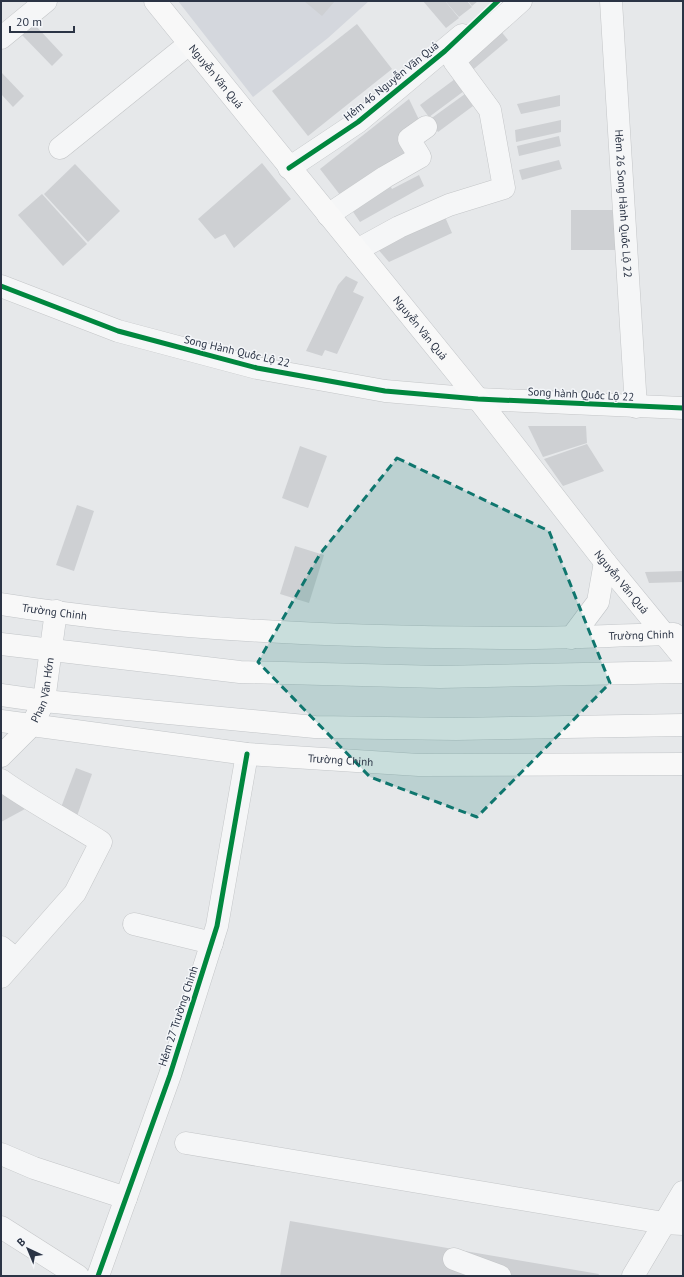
<svg xmlns="http://www.w3.org/2000/svg" width="684" height="1277" viewBox="0 0 684 1277" font-family="'PT Sans',sans-serif">
  <rect width="100%" height="100%" fill="#e6e8ea"/>
  <!-- built -->
  <path fill="#d4d7dd" d="M178 1H369L328 38 253 97Z"/>
  <!-- building -->
  <g fill="#ced0d3">
    <path d="M304 1H335L322 16Z"/>
    <path d="M423 1H445L459 18 446 28Z"/>
    <path d="M445 1H467L472 7 459 17Z"/>
    <path d="M468 1H478L472 6Z"/>
    <path d="M34 24 63 55 52 66 22 35Z"/>
    <path d="M357 24 392 69 308 136 272 91Z"/>
    <path d="M500 30 508 40 469 73 461 63Z"/>
    <path d="M1 72 24 96 13 107 1 94Z"/>
    <path d="M455 79 464 91 429 117 420 105Z"/>
    <path d="M465 94 473 106 438 132 429 120Z"/>
    <path d="M560 95V106L521 114 517 104Z"/>
    <path d="M409 99 422 126 414 154 344 200 320 169Z"/>
    <path d="M561 120V132L516 142 515 130Z"/>
    <path d="M559 136 561 146 519 156 517 146Z"/>
    <path d="M559 160 562 169 522 180 519 170Z"/>
    <path d="M262 163 291 199 234 248 225 234 215 239 198 219Z"/>
    <path d="M75 164 120 211 88 242 44 194Z"/>
    <path d="M419 175 424 186 360 222 347 203 386 178 392 189Z"/>
    <path d="M42 194 87 244 63 266 18 215Z"/>
    <path d="M571 210H619L618 250H571Z"/>
    <path d="M445 217 452 233 389 262 376 247Z"/>
    <path d="M346 276 358 282 353 292 364 297 337 354 325 350 322 356 306 351 338 285Z"/>
    <path d="M528 426H586L587 443 543 457Z"/>
    <path d="M587 444 604 471 563 486 544 459Z"/>
    <path d="M300 446 327 456 308 508 282 498Z"/>
    <path d="M77 505 94 511 74 571 56 565Z"/>
    <path d="M295 546 324 555 309 603 280 594Z"/>
    <path d="M683 571V582L649 583 645 572Z"/>
    <path d="M76 768 92 774 77 816 60 810Z"/>
    <path d="M11 790 25 809 1 822V796Z"/>
    <path d="M290 1221 599 1274 598 1276H280Z"/>
  </g>
  <g fill="none" stroke-linecap="round" stroke-linejoin="round">
    <defs>
      <g id="minor">
        <path id="s1" d="M611 1 636 407"/>
        <path d="M1 38 46 1"/>
        <path d="M60 148 189 44"/>
        <path d="M289 168 358 122 462 35"/>
        <path d="M328 215 385 177 420 157 409 139 426 127"/>
        <path d="M357 250 399 227 449 205 504 188 490 110 454 61 521 1"/>
        <path d="M1 286 118 331 257 368 385 391 478 399 683 408"/>
        <path d="M1 780C33 803 68 821 101 842L75 893 1 977"/>
        <path d="M134 924 212 943"/>
        <path d="M1 947 16 959"/>
        <path d="M186 1143 664 1223 683 1224"/>
        <path d="M1 1154 34 1168 126 1198"/>
        <path d="M1 1227 78 1276"/>
        <path d="M454 1259 500 1276"/>
        <path d="M98 1276 170 1075 217 926 247 754"/>
        <path d="M633 1276 683 1192"/>
      </g>
      <g id="major">
        <path id="s2" d="M155 1 478 399 605 562 683 657"/>
        <path id="s3" d="M1 604C166 630 334 637 501 638 559 639 616 635 674 634"/>
        <path d="M571 638 598 602 605 562"/>
        <path d="M1 644 240 672 440 677 683 672"/>
        <path d="M1 695 44 701 315 727 456 729 683 725"/>
        <path id="s4" d="M1 721 247 754 419 765 683 764"/>
        <path id="s5" d="M1 756 32 725 44 701 56 611"/>
      </g>
    </defs>
    <!-- minor casing -->
    <use href="#minor" stroke="#c4c6c8" stroke-width="23"/>
    <!-- major casing -->
    <use href="#major" stroke="#c2c5c8" stroke-width="23"/>
    <!-- minor -->
    <use href="#minor" stroke="#f5f6f7" stroke-width="22"/>
    <!-- major -->
    <use href="#major" stroke="#f8f8f8" stroke-width="22"/>
    <defs>
      <g id="cycleway">
        <path d="M289 168 358 122 445 51 498 1"/>
        <path d="M1 286 118 331 257 368 385 391 478 399 683 408"/>
        <path d="M98 1276 170 1075 217 926 247 754"/>
      </g>
    </defs>
    <!-- cycleway casing -->
    <use href="#cycleway" stroke="#f4f6f9" stroke-width="8"/>
    <!-- cycleway -->
    <use href="#cycleway" stroke="#00873e" stroke-width="5"/>
  </g>
  <!-- marked area -->
  <path fill="#0f766e" fill-opacity="0.2" stroke="#0f766e" stroke-width="3" stroke-dasharray="8 5" stroke-linejoin="round" d="M397 458 549 531 610 683 477 817 370 777 258 662 320 554Z"/>
  <g text-anchor="middle" dominant-baseline="central" stroke-width="3" stroke-linejoin="round" paint-order="stroke">
    <!-- street labels -->
    <g font-size="11" fill="#2b3445" stroke="#f4f6f9">
      <text stroke="none"><textPath href="#s2" startOffset="97">Nguyễn Văn Quá</textPath></text>
      <text transform="translate(391 81) rotate(-39)">Hẻm 46 Nguyễn Văn Quá</text>
      <text stroke="none"><textPath href="#s1" startOffset="203">Hẻm 26 Song Hành Quốc Lộ 22</textPath></text>
      <text stroke="none"><textPath href="#s2" startOffset="421">Nguyễn Văn Quá</textPath></text>
      <text transform="translate(237 351) rotate(13)">Song Hành Quốc Lộ 22</text>
      <text transform="translate(581 394) rotate(3)">Song hành Quốc Lộ 22</text>
      <text stroke="none"><textPath href="#s2" startOffset="745">Nguyễn Văn Quá</textPath></text>
      <text stroke="none"><textPath href="#s3" startOffset="54">Trường Chinh</textPath></text>
      <text stroke="none"><textPath href="#s3" startOffset="642">Trường Chinh</textPath></text>
      <text stroke="none"><textPath href="#s5" startOffset="81">Phan Văn Hớn</textPath></text>
      <text stroke="none"><textPath href="#s4" startOffset="342">Trường Chinh</textPath></text>
      <text transform="translate(178 1016) rotate(-72)">Hẻm 27 Trường Chinh</text>
    </g>
  </g>
  <!-- border -->
  <rect width="684" height="1277" fill="none" stroke="#2b3445" stroke-width="4"/>
  <!-- north arrow -->
  <g transform="translate(28 1249) rotate(316)" stroke="#f4f6f9" stroke-width="3" paint-order="stroke">
  <path d="M0-3L7 15L0 10L-7 15Z" fill="#2b3445"/>
  <text y="-6" font-size="11" font-weight="bold" text-anchor="middle" fill="#2b3445">B</text>
  </g>
  <!-- scale -->
  <path d="M10 26v6h64v-6" fill="none" stroke="#2b3445" stroke-width="2"/>
  <text x="16" y="26" font-size="12" fill="#2b3445" stroke="#f4f6f9" stroke-width="3" paint-order="stroke">20 m</text>
</svg>
